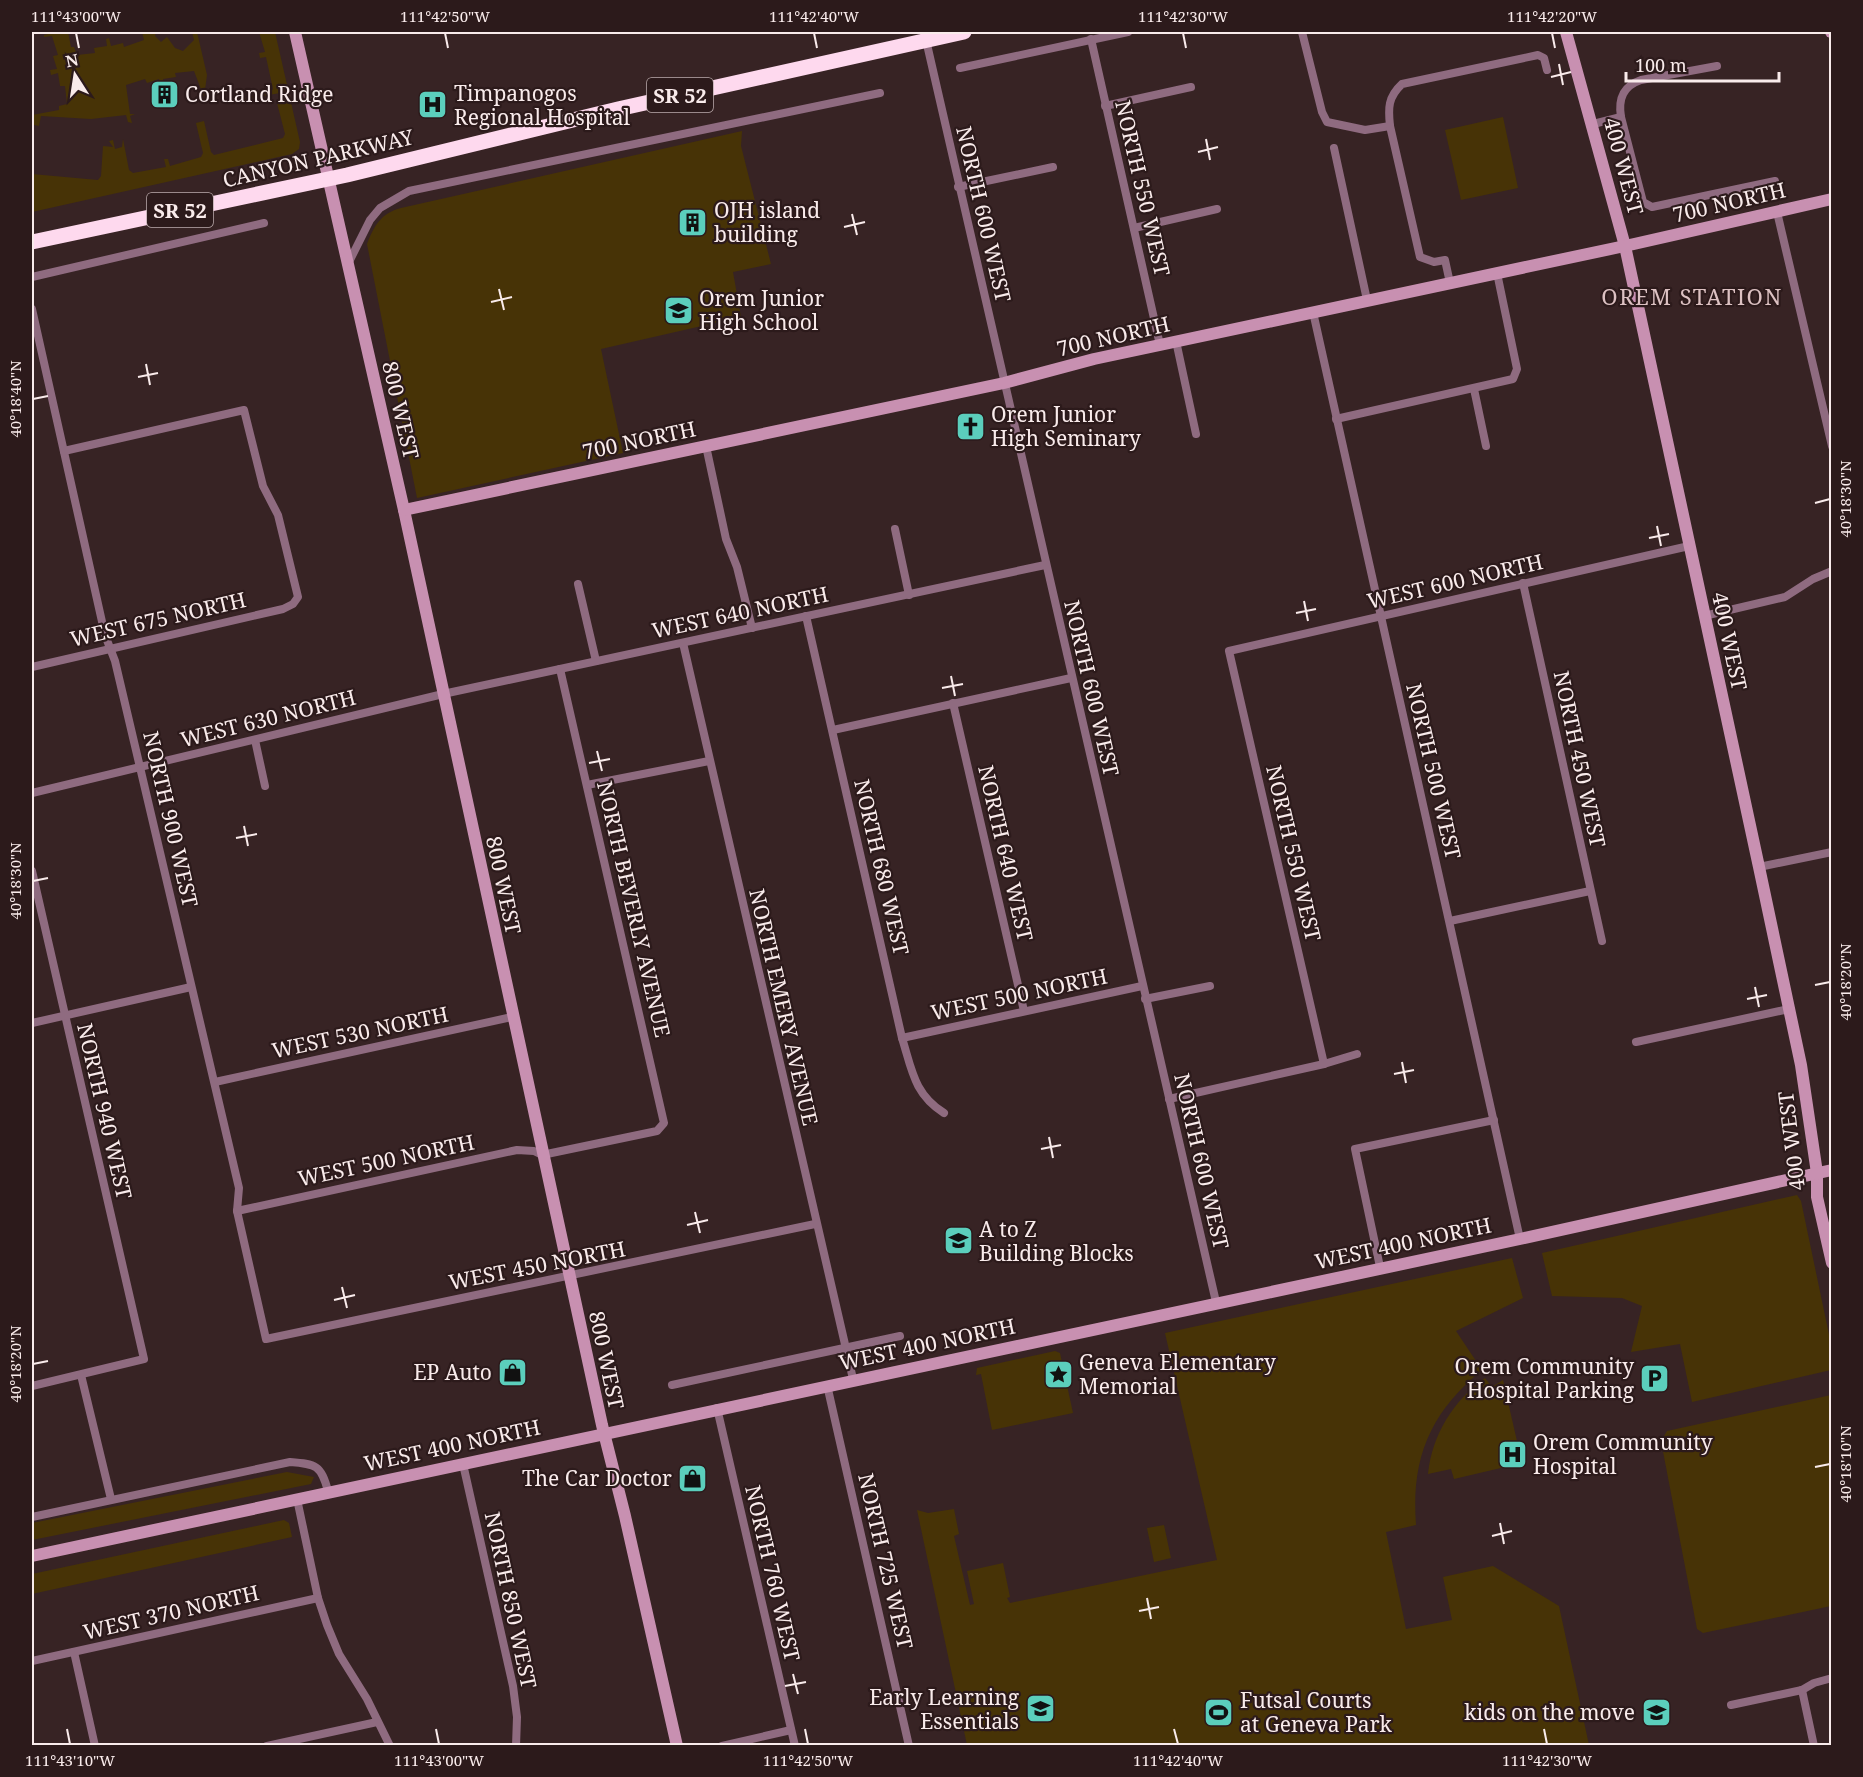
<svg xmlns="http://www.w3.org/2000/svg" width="1863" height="1777" viewBox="0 0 1863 1777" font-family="'Noto Serif',serif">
  <rect width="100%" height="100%" fill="#372324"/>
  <!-- green -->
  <g fill="#473306">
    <path d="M56 32H68L71 47H74L77 55 95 53 94 48 107 46 106 39 109 38 111 46 123 43 124 47 144 40 142 32H156L155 36 161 42 167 37 175 48 183 51 194 40 192 32H197L207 75 204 97 194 71 175 73 176 77 163 79 164 86H161L159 79 147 83 145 79 126 85 130 114H135L130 116 132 123 128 122 126 115 91 119 41 116 39 126 34 125 32 115 59 110V106L67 104 65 86H60L58 73 51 75 50 70 57 69 53 56 58 55 52 36 44 37V35Z"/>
    <path d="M259 32H275L300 142 299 149 292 154 32 212V174L98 180 101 176 103 146 113 147 109 141 113 140 115 149 122 147 123 139 129 170 133 173 166 167 164 159H168L170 166 201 157 203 153 196 123 204 121 211 152 214 155 283 138 285 134 277 103 282 102 280 93 230 102 270 92 273 89 266 57 260 58 259 53 265 52Z"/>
    <path d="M1503 117 1518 188 1461 200 1445 130Z"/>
    <path d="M742 131 741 146 771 264 733 272 741 317 601 349 623 453 417 498 367 244C374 226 381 213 401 208Z"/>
    <path d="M1797 1195 1801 1201 1831 1344V1370L1692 1402 1680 1344 1631 1352 1642 1306 1622 1298 1552 1296 1542 1253Z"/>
    <path d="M1512 1258 1523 1298 1456 1331 1482 1370C1430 1413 1411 1458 1416 1525L1386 1532 1406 1629 1452 1620 1443 1577 1493 1566 1559 1606 1589 1745H967L917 1510 928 1513 954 1509 959 1534 954 1536 970 1605 974 1604 967 1571 1003 1563 1010 1597 1007 1598 1010 1603 1217 1560 1165 1333Z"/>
    <path d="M1055 1351 1060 1353 1073 1413 992 1430 981 1374 976 1375 977 1368Z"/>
    <path d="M1485 1378 1492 1387 1503 1380 1522 1463 1454 1479 1451 1469 1428 1474C1432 1435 1453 1401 1485 1378Z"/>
    <path d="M1831 1395V1606L1703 1633 1697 1629 1661 1441 1667 1431Z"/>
    <path d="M287 1472 314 1477 311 1484 32 1540V1523Z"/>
    <path d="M284 1520 289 1523 292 1537 32 1594V1574Z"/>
    <path d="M1164 1525 1171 1558 1154 1562 1147 1528Z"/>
  </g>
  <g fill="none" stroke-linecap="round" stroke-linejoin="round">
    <!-- street -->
    <g stroke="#8f6b80" stroke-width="8">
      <path d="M1302 32 1322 112 1327 122 1365 130 1390 126"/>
      <path d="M1091 39 1160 345"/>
      <path d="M926 40 1216 1302"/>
      <path d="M1717 66 1641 80C1623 86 1618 99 1621 117L1643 202 1652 207 1775 181"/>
      <path d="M960 68 1128 32"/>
      <path d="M1105 106 1191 87"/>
      <path d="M1593 124 1621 117"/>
      <path d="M1334 148 1367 300"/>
      <path d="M958 187 1053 167"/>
      <path d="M1777 212 1832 446"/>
      <path d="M1134 228 1217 209"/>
      <path d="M348 264 370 220 380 208 409 191 880 93"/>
      <path d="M32 277 264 223"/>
      <path d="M1450 283 1445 260 1434 262 1420 257 1390 126C1388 108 1388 97 1402 84L1538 55 1544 58 1547 70"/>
      <path d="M32 309 105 635 115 661 239 1188 237 1211 266 1339 815 1224"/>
      <path d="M1313 312 1520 1239"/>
      <path d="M1176 341 1196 434"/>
      <path d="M1474 389 1486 446"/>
      <path d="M1336 419 1513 379 1517 369 1497 273"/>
      <path d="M706 446 726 539 737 567 752 628"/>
      <path d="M895 529 909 595"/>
      <path d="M1523 583 1602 941"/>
      <path d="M578 584 596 661"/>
      <path d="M806 616 902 1038C912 1070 914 1094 944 1113"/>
      <path d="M1704 616 1785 597 1813 579 1832 571"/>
      <path d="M683 643 853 1379"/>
      <path d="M32 667 283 609 293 604 298 597 278 515 263 486 244 410 64 451"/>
      <path d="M953 703 1024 1011"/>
      <path d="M833 730 1071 678"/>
      <path d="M255 740 265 786"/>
      <path d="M587 785 709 761"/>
      <path d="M32 793 443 694 1045 565"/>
      <path d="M1759 867 1832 852"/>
      <path d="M32 871 144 1359 32 1386"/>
      <path d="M1450 921 1590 891"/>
      <path d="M1145 999 1210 986"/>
      <path d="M32 1023 191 987"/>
      <path d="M902 1038 1142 986"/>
      <path d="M1636 1042 1789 1009"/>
      <path d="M1324 1064 1229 651 1689 546"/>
      <path d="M215 1082 512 1017"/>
      <path d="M1169 1099 1324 1064 1357 1054"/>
      <path d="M237 1211 517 1150 534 1151 542 1155 657 1131 664 1123 560 669"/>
      <path d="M1380 1267 1355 1149 1494 1120"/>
      <path d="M81 1375 111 1499"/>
      <path d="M672 1385 900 1336"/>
      <path d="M827 1385 909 1746"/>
      <path d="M717 1408 795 1746"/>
      <path d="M463 1464 513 1686 517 1717 516 1746"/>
      <path d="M297 1499 318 1598 327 1625 339 1654 367 1699 390 1746"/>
      <path d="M32 1517 290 1462C316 1464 321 1465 328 1491"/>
      <path d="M74 1652 95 1746"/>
      <path d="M32 1661 318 1598"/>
      <path d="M1802 1690 1814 1746"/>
      <path d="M1731 1705 1802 1690 1814 1683 1832 1678"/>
      <path d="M267 1746 377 1722"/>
      <path d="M722 1746 791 1730"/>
    </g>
    <!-- secondary -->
    <g stroke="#c890b1" stroke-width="12">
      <path d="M295 32 404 510 602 1425 625 1516 677 1746"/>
      <path d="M1566 32 1625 246 1759 867 1801 1065 1817 1173V1197L1832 1263"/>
      <path d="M1831 32H1832"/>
      <path d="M404 510 1004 383 1094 359 1634 244 1832 199"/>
      <path d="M32 1556 1520 1239 1832 1170"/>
    </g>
    <!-- highway -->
    <path stroke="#fed9ee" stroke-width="15" d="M32 242 347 175 618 109 964 32"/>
  </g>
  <!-- ticks -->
  <path fill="none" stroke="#f9ebeb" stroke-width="2" d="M76 33 79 48M445 33 448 48M814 33 817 48M1183 33 1186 48M1552 33 1555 48M1559 64 1563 85M1551 77 1571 72M1206 139 1210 160M1198 152 1218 147M852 214 857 235M844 227 865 222M499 289 504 310M491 302 512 297M146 364 150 385M138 377 158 373M33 399 48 396M1815 503 1830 499M1657 526 1661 546M1649 538 1669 534M1304 601 1308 621M1296 613 1316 609M951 676 955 696M942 688 963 684M597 751 602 771M589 763 610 759M244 826 248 846M236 838 257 834M33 881 48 878M1815 985 1830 982M1755 987 1759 1007M1747 999 1767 995M1402 1062 1406 1083M1394 1074 1414 1070M1049 1137 1053 1158M1041 1149 1061 1145M695 1212 700 1233M687 1225 708 1220M342 1287 347 1308M334 1300 355 1295M33 1364 48 1361M1815 1467 1830 1464M1500 1523 1504 1544M1492 1536 1512 1531M1147 1598 1151 1619M1139 1611 1159 1607M793 1674 798 1694M785 1686 806 1682M67 1729 70 1744M436 1729 439 1744M805 1729 808 1744M1174 1729 1178 1744M1544 1729 1547 1744"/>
  <!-- icons -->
  <defs>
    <symbol id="building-square" viewBox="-11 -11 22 22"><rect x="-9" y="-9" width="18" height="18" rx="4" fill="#5bcebc" stroke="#2c1a1b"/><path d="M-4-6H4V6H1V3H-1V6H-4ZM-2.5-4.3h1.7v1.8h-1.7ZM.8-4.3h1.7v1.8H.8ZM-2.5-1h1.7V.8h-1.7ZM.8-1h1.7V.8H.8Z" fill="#111"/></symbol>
    <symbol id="hospital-square" viewBox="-11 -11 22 22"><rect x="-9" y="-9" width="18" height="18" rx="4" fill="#5bcebc" stroke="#2c1a1b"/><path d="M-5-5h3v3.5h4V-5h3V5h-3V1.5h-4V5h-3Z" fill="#111"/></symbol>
    <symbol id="school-square" viewBox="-11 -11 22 22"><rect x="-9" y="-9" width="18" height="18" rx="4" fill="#5bcebc" stroke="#2c1a1b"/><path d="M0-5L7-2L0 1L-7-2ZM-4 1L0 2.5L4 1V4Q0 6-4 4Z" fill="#111"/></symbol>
    <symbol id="church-square" viewBox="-11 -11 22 22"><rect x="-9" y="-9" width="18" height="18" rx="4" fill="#5bcebc" stroke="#2c1a1b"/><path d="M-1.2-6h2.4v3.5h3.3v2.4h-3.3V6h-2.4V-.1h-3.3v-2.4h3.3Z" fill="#111"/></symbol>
    <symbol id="shop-square" viewBox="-11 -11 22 22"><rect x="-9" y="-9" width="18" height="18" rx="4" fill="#5bcebc" stroke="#2c1a1b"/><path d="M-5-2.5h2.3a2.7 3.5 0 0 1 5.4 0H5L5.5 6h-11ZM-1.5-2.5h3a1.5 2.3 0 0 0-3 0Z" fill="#111"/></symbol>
    <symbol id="sight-square" viewBox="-11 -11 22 22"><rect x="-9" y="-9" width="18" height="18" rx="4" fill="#5bcebc" stroke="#2c1a1b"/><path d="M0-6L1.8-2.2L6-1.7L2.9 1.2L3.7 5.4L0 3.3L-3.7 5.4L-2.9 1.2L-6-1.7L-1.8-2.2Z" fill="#111"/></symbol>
    <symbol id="parking-square" viewBox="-11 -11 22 22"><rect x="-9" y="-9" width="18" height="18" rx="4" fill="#5bcebc" stroke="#2c1a1b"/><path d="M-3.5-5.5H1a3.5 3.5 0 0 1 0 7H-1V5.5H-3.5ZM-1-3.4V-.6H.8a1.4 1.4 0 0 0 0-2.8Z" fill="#111"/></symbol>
    <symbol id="stadium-square" viewBox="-11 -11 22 22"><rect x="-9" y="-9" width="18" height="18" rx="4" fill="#5bcebc" stroke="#2c1a1b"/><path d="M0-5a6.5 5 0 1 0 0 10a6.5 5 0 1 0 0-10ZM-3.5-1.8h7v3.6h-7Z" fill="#111"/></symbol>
  </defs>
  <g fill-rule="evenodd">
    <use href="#building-square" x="148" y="78" width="33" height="33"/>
    <use href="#hospital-square" x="416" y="88" width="33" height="33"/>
    <use href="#building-square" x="676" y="206" width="33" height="33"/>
    <use href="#school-square" x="662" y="294" width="33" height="33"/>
    <use href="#church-square" x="954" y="410" width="33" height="33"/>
    <use href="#school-square" x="942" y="1224" width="33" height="33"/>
    <use href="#shop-square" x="496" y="1356" width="33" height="33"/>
    <use href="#sight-square" x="1042" y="1358" width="33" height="33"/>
    <use href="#parking-square" x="1638" y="1362" width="33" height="33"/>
    <use href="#hospital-square" x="1496" y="1438" width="33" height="33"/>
    <use href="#shop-square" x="676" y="1462" width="33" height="33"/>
    <use href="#school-square" x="1024" y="1692" width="33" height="33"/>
    <use href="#stadium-square" x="1202" y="1696" width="33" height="33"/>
    <use href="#school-square" x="1640" y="1696" width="33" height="33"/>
  </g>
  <g text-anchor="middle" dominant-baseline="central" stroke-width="4.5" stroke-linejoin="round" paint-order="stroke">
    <!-- shield labels -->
    <g fill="#2c1a1b" stroke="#bcacad" stroke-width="1.5">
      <rect x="647" y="78" width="66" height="34" rx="4.5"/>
      <rect x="147" y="193" width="66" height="34" rx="4.5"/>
    </g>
    <g font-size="20" font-weight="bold" fill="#f9ebeb">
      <text x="680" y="95">SR 52</text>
      <text x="180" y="210">SR 52</text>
    </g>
    <!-- poi labels -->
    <g font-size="21" fill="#f9ebeb" stroke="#2c1a1b" text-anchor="start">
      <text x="454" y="93">Timpanogos<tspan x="454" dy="24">Regional Hospital</tspan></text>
      <text x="185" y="94">Cortland Ridge</text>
      <text x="714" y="210">OJH island<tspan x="714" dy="24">building</tspan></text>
      <text x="699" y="298">Orem Junior<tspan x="699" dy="24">High School</tspan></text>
      <text x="991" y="414">Orem Junior<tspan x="991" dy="24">High Seminary</tspan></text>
      <text x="979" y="1229">A to Z<tspan x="979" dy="24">Building Blocks</tspan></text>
      <text x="1079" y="1362">Geneva Elementary<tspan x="1079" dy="24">Memorial</tspan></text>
      <text x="1634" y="1366" text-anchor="end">Orem Community<tspan x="1634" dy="24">Hospital Parking</tspan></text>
      <text x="492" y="1372" text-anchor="end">EP Auto</text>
      <text x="1533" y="1442">Orem Community<tspan x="1533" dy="24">Hospital</tspan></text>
      <text x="672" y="1478" text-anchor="end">The Car Doctor</text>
      <text x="1019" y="1697" text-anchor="end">Early Learning<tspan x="1019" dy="24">Essentials</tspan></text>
      <text x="1240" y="1700">Futsal Courts<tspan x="1240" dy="24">at Geneva Park</tspan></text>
      <text x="1635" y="1712" text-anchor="end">kids on the move</text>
    </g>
    <!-- street labels -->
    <g font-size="21" fill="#f9ebeb" stroke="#2c1a1b">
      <text transform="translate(318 158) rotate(-13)">CANYON PARKWAY</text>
      <text transform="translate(1624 166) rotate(75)">400 WEST</text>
      <text transform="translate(1143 188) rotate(77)">NORTH 550 WEST</text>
      <text transform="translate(1729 202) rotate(-13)">700 NORTH</text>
      <text transform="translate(984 214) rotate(77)">NORTH 600 WEST</text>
      <text transform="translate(1113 336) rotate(-13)">700 NORTH</text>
      <text transform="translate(401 410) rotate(77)">800 WEST</text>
      <text transform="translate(639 440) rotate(-12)">700 NORTH</text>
      <text transform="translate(1455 581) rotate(-13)">WEST 600 NORTH</text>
      <text transform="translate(740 612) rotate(-12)">WEST 640 NORTH</text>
      <text transform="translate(158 619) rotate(-13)">WEST 675 NORTH</text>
      <text transform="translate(1730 641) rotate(78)">400 WEST</text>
      <text transform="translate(1092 688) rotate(77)">NORTH 600 WEST</text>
      <text transform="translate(268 718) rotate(-14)">WEST 630 NORTH</text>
      <text transform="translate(1580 759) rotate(78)">NORTH 450 WEST</text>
      <text transform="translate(1434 771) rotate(77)">NORTH 500 WEST</text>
      <text transform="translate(171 819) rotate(77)">NORTH 900 WEST</text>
      <text transform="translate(1006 853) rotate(77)">NORTH 640 WEST</text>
      <text transform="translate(1294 853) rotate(77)">NORTH 550 WEST</text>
      <text transform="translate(882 867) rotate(77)">NORTH 680 WEST</text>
      <text transform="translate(504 885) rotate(78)">800 WEST</text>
      <text transform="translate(634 909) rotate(77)">NORTH BEVERLY AVENUE</text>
      <text transform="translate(1019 994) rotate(-12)">WEST 500 NORTH</text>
      <text transform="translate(784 1007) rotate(77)">NORTH EMERY AVENUE</text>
      <text transform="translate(360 1032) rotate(-12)">WEST 530 NORTH</text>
      <text transform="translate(105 1111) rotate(77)">NORTH 940 WEST</text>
      <text transform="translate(1791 1141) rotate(-97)">400 WEST</text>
      <text transform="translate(386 1160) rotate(-12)">WEST 500 NORTH</text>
      <text transform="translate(1202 1161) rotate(77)">NORTH 600 WEST</text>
      <text transform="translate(1403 1243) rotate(-12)">WEST 400 NORTH</text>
      <text transform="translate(537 1265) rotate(-11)">WEST 450 NORTH</text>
      <text transform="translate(927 1344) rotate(-12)">WEST 400 NORTH</text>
      <text transform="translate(607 1360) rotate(78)">800 WEST</text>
      <text transform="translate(452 1445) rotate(-12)">WEST 400 NORTH</text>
      <text transform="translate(886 1561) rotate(77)">NORTH 725 WEST</text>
      <text transform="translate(773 1573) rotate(77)">NORTH 760 WEST</text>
      <text transform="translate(511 1600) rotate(78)">NORTH 850 WEST</text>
      <text transform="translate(171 1612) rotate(-13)">WEST 370 NORTH</text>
    </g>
    <!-- neighbourhood labels -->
    <g font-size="22" letter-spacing="1.5" fill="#dcc1c2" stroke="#2c1a1b">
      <text x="1692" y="296">OREM STATION</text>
    </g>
  </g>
  <!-- border -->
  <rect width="1863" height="1777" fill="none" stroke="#2c1a1b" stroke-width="66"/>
  <!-- north arrow -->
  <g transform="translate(75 75) rotate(348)" stroke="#2c1a1b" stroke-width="4.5" paint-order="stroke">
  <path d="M0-4.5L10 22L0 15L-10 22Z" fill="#f9ebeb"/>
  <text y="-9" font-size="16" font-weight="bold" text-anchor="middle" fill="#f9ebeb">N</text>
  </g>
  <!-- scale -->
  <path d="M1626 72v9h153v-9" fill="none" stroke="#f9ebeb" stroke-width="3"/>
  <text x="1635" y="72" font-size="18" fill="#f9ebeb" stroke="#2c1a1b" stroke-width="4.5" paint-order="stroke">100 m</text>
  <rect x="33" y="33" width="1797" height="1711" fill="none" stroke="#f9ebeb" stroke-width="2"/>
  <g font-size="15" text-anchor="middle" fill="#f9ebeb">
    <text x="76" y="22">111°43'00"W</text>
    <text x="445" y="22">111°42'50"W</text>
    <text x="814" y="22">111°42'40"W</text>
    <text x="1183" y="22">111°42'30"W</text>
    <text x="1552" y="22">111°42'20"W</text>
    <text transform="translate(16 399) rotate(-90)" y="5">40°18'40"N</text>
    <text transform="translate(1846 499) rotate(-90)" y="5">40°18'30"N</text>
    <text transform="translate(16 881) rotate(-90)" y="5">40°18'30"N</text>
    <text transform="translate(1846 982) rotate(-90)" y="5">40°18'20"N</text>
    <text transform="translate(16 1364) rotate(-90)" y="5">40°18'20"N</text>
    <text transform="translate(1846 1464) rotate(-90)" y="5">40°18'10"N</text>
    <text x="70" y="1766">111°43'10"W</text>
    <text x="439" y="1766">111°43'00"W</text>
    <text x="808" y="1766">111°42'50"W</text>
    <text x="1178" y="1766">111°42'40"W</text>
    <text x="1547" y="1766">111°42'30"W</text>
  </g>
</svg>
